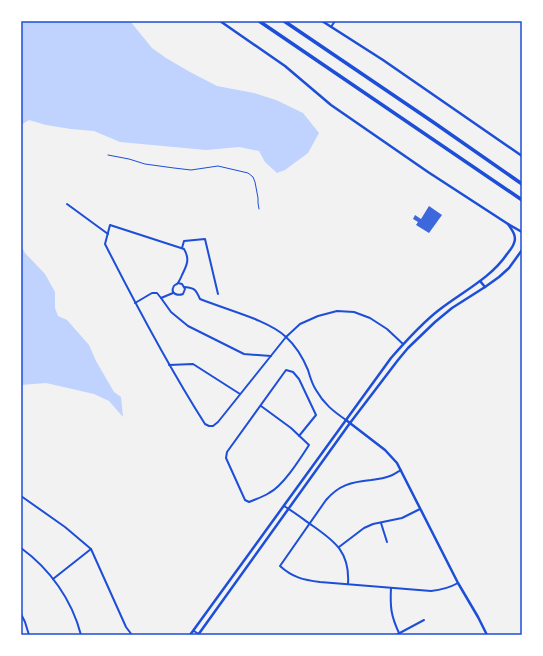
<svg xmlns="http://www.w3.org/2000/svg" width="543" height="656" viewBox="0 0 543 656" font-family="'PT Sans',sans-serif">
  <rect width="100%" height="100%" fill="#f2f2f2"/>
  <!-- water -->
  <g fill="#bfd3fe">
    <path d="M21 21H130L152 48 166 58 190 72 217 86 254 93 276 100 303 113 319 133 308 153 285 170 277 173 265 162 259 151 239 147 206 150 120 142 94 131 71 129 46 125 29 120 21 125Z"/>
    <path d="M21 245 25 253 45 274 55 292V308L58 316 67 320 89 345 96 361 114 392 121 397 123 417 109 401 94 394 46 383 21 385Z"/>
  </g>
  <!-- building -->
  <path fill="#3d67dc" d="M429 206 442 215 429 233 416 225 418 222 413 219 415 215 421 219Z"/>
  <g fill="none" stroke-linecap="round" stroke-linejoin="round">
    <!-- path -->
    <path stroke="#1d4ed8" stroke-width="1" d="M108 155 129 159 145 164 174 168 191 170 218 166 248 173 253 177 255 182 258 198V203L259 209"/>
    <!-- minor -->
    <g stroke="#1d4ed8" stroke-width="2">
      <path d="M331 27 335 21"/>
      <path d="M67 204 108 234"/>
      <path d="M182 248 184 241 205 239 218 294"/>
      <path d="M178 283 182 284 185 289 183 294C178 296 171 294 173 288 174 284 175 286 178 283 179 281 181 278 182 275 187 265 190 259 184 249L110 225 105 244C136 305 168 366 205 424L209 426H213L218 422 286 337 300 324 318 316 337 311 354 312 370 318 387 329 403 344"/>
      <path d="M185 287C195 288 196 290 200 299 218 306 237 312 255 319 266 324 277 328 286 337 296 346 303 358 308 370 310 377 312 384 316 390 324 404 333 411 346 420"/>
      <path d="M161 298 171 312 188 326 244 354 271 356"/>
      <path d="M135 303 152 293H157L161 298 173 293"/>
      <path d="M169 365 193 364 240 394"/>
      <path d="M261 406 291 428 309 445C300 459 283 486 269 493 263 497 256 499 249 502L245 500 226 458 227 452 286 370 293 372 299 379 316 415 299 436"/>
      <path d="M401 470C396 473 392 476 387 477 381 479 376 479 371 480 351 482 339 485 326 500L280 566C292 577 303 580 320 582L431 591C441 590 449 588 458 583"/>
      <path d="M21 496 65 527 91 549 126 627 132 635"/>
      <path d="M284 506C294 512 303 519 313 526 336 542 350 553 348 584"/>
      <path d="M381 523 387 542"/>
      <path d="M339 547 364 528 373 524 402 518 420 509"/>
      <path d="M21 548C50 569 72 600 81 635"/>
      <path d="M53 579 91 549"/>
      <path d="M391 588C390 607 391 616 399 633"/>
      <path d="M21 614 25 622 29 635"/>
      <path d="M194 631 200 635"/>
      <path d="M396 635 424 620"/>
    </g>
    <!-- tertiary -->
    <path stroke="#1d4ed8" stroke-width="2.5" d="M346 420 385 450 397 463 458 583 478 617 487 635"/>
    <!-- secondary -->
    <g stroke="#1d4ed8" stroke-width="2.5">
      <path d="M220 21 285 66 331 105 428 172 508 224 522 232"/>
      <path d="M322 21 383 60 522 156"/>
      <path d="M480 281 485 287"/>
      <path d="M190 635 391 358C405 342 422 323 439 310 462 292 491 278 507 254 510 250 513 247 514 243 517 236 512 230 508 224"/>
      <path d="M198 635 350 423 398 360 408 348 435 322 452 308 485 287 499 277 509 268 522 250"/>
    </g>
    <!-- motorway -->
    <g stroke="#1d4ed8" stroke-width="3.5">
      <path d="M259 21 522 200"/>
      <path d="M284 21 433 122 522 184"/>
    </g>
  </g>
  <!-- border -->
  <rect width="543" height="656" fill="none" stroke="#ffffff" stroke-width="44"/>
  <rect x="22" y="22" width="499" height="612" fill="none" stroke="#1d4ed8" stroke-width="1.5"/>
</svg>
